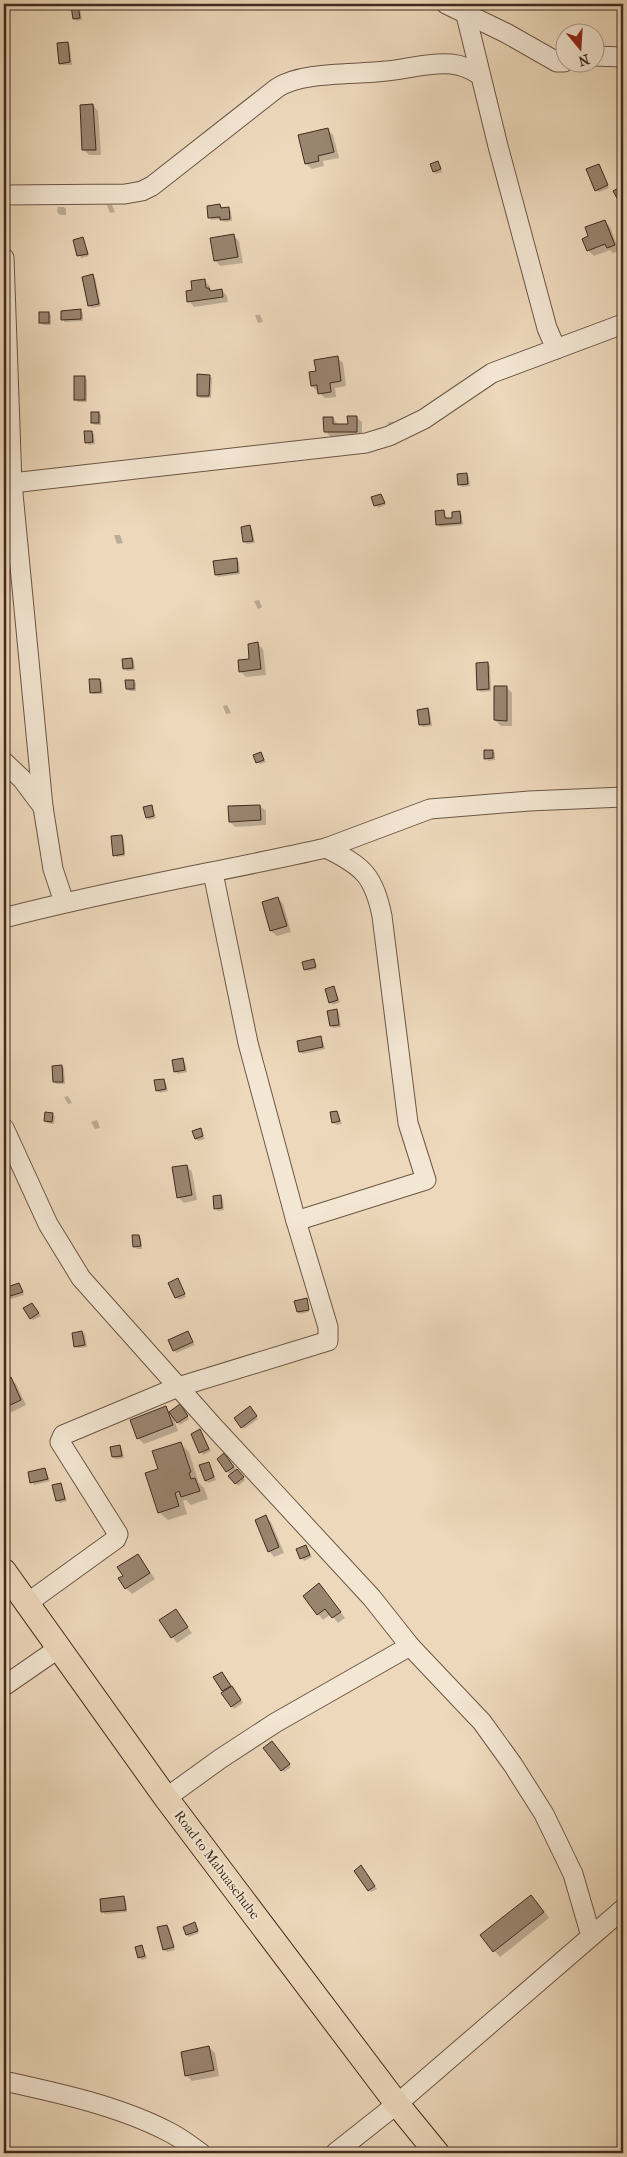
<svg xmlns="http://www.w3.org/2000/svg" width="627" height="2157" viewBox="0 0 627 2157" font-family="'IM FELL French Canon',serif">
  <rect width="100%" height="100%" fill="#edd8bb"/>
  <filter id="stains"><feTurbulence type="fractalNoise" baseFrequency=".004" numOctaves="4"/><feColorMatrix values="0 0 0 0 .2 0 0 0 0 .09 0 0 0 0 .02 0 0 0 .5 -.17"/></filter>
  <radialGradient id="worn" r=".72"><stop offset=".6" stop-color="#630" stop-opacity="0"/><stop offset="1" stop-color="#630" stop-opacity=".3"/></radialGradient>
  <!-- shadow -->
  <g fill="#0003">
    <path d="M78 6 80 8 82 20 77 21 74 19 72 7Z"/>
    <path d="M68 43 70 46 72 65H62L60 63Z"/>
    <path d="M93 105 98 111 101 155H89L84 150Z"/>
    <path d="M328 130 333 135 339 158 323 161 324 166 312 169 306 164Z"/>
    <path d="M438 163 442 172 436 174 434 171Z"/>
    <path d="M598 165 609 188 599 192 596 190Z"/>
    <path d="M107 205H112L115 212 110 213Z"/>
    <path d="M220 206 231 211 232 221 224 222 221 219 211 220 209 217Z"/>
    <path d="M58 207H64L66 209V215H60L57 212Z"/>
    <path d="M605 221 610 227 619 251 613 253 610 250 594 256 588 250Z"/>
    <path d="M234 236 239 241 243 263 220 266 215 260Z"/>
    <path d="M83 239 89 256 81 258 75 241Z"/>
    <path d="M92 275 95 278 101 306 92 308 89 306 83 278Z"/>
    <path d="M204 280 210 286 211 292 222 290 227 296 228 302 194 307 189 301 193 291Z"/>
    <path d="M80 311 83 313V321L65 322 63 320Z"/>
    <path d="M49 313 51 316V325H43L41 322Z"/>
    <path d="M255 315H260L263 322 258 323Z"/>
    <path d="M337 358 343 363 346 386 335 388 336 397 325 398 312 386 317 372Z"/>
    <path d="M209 376 212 378 211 398H200L198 396Z"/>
    <path d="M84 377 87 380V402H78L76 400Z"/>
    <path d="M98 413 101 415V425H95L92 422Z"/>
    <path d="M356 417 362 422V437H331L325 431 333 418 338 425H349Z"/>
    <path d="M388 422H394L396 424 389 427Z"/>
    <path d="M92 432 94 434 95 444 89 445 86 442Z"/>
    <path d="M466 474 469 477 470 486 462 487 460 485Z"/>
    <path d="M381 495 386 505 378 508 372 498Z"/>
    <path d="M444 512 447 519H453L459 513 462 515 463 525 440 527 438 525Z"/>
    <path d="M250 527 252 529 255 543 247 544 245 542Z"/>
    <path d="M114 535H120L123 543 117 544Z"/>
    <path d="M236 559 239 562 240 574 218 577 216 575Z"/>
    <path d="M259 600 262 607 258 609 254 601Z"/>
    <path d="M258 644 263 649 266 675 246 677 240 671 251 660Z"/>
    <path d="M131 659 134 661 135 670 127 671 125 668Z"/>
    <path d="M488 663 490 666 491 691 481 692 478 689Z"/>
    <path d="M100 680 102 682 103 694H93L91 692Z"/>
    <path d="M133 681 136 683V691H130L127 689Z"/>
    <path d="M507 688 512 693V726H501L495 720Z"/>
    <path d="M227 705 231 713 226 714 223 706Z"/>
    <path d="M428 710 430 712 432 726 423 727 421 725Z"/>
    <path d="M492 751 495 753V760L488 761 486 758Z"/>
    <path d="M261 753 266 762 260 764 257 762Z"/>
    <path d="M152 806 156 818 149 820 147 817Z"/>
    <path d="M260 806 266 811V825L235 827 230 822Z"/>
    <path d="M121 836 124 839 125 856 117 857 114 855Z"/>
    <path d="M278 898 283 904 291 932 277 936 271 931Z"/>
    <path d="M313 960 317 969 308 971 305 969Z"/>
    <path d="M334 988 340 1002 333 1005 330 1002Z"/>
    <path d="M336 1010 339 1013 341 1027 333 1028 331 1025Z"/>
    <path d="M321 1037 325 1049 303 1054 300 1052Z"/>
    <path d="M182 1060 185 1062 187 1072 178 1074 175 1071Z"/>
    <path d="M62 1066 64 1068 65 1084H57L54 1082Z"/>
    <path d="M164 1080 166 1083 168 1091 160 1093 157 1090Z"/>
    <path d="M68 1096 72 1103 68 1104 64 1097Z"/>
    <path d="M337 1112 342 1124 336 1125 334 1123Z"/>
    <path d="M52 1114 55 1116 54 1124 47 1123 45 1121Z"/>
    <path d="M97 1120 100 1128 95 1129 91 1122Z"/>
    <path d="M200 1130 205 1139 198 1141 196 1139Z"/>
    <path d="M187 1166 192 1172 197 1200 184 1203 178 1197Z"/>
    <path d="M220 1197 223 1199 224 1210 218 1211 216 1209Z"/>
    <path d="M133 1236H139L141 1238 142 1249H137L135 1247Z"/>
    <path d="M178 1280 186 1297 179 1300 176 1297Z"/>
    <path d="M19 1284 24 1295 11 1299 5 1288Z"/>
    <path d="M307 1299 309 1312 300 1314 298 1312Z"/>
    <path d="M32 1304 41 1316 33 1320 31 1318Z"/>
    <path d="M82 1332 85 1334 87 1347 78 1348 76 1346Z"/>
    <path d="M187 1332 195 1345 176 1353 169 1340Z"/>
    <path d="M4 1362 9 1373 4 1375Z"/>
    <path d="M11 1379 16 1384 26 1405 10 1413 4 1406V1382Z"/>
    <path d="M166 1408 170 1412 183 1408 189 1419 180 1425 173 1416 178 1431 144 1444 138 1438Z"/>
    <path d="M252 1410 258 1419 244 1429 242 1427Z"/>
    <path d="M200 1431 211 1451 203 1455 192 1434Z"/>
    <path d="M180 1443 189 1452 198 1481H197L204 1488 208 1499 191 1505 186 1500 183 1501 187 1514 168 1520 159 1512 160 1470Z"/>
    <path d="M120 1446 122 1449 124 1458 115 1459 113 1456Z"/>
    <path d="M224 1455 245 1480 238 1486 218 1459Z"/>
    <path d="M209 1463 216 1480 208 1483 206 1480Z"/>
    <path d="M45 1469 50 1481 34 1485 29 1473Z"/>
    <path d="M61 1484 67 1501 60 1503 57 1501Z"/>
    <path d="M265 1517 271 1522 284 1553 274 1557 269 1551Z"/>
    <path d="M306 1546 312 1557 304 1561 297 1550Z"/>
    <path d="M138 1555 155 1579 132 1594 126 1588 124 1576Z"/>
    <path d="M325 1591 345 1618 338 1623 331 1614 323 1620 318 1614Z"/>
    <path d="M175 1611 192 1633 177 1643 161 1620Z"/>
    <path d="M224 1676 243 1703 234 1709 215 1678Z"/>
    <path d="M274 1745 291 1767 284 1772 282 1770Z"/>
    <path d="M364 1869 377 1889 371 1892 369 1890Z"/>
    <path d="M123 1897 126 1900 127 1912 105 1914 102 1912 101 1900Z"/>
    <path d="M537 1902 549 1918 500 1957 482 1936Z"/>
    <path d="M194 1924 199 1933 189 1937 187 1934Z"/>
    <path d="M167 1926 169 1928 175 1950 167 1952 164 1949Z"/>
    <path d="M142 1947 147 1958 142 1960 139 1957Z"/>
    <path d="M209 2047 215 2053 219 2076 192 2081 186 2075Z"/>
  </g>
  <!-- building -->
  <g fill="#9a8570" stroke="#412b1e">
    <path d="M78 5 80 18 73 19 71 6Z"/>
    <path d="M68 42 70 62 59 64 57 43Z"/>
    <path d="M93 104 96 150H82L80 105Z"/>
    <path d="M328 128 334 152 318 156 319 161 305 164 298 135Z"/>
    <path d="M438 161 441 169 433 172 430 164Z"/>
    <path d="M599 164 608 185 595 191 586 169Z"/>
    <path d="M622 186 623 188V209L613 191Z"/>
    <path d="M220 204 221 208 229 207 230 219 220 220V217L208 218 207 206Z"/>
    <path d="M605 220 615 245 607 248 605 244 587 251 582 239 588 236 585 227Z"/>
    <path d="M234 234 238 257 214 261 210 238Z"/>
    <path d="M83 237 88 254 77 256 73 240Z"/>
    <path d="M93 274 99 304 88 306 82 277Z"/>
    <path d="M205 279 206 288H209L210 291 222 289 223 297 187 302 186 291 192 290 191 281Z"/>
    <path d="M81 309V319L61 320V311Z"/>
    <rect x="39" y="312" width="10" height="11"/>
    <path d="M338 356 341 381 330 383 331 392 318 394 317 385 311 386 309 372 316 371 314 360Z"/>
    <path d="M197 374 210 375 209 396H197Z"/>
    <rect x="74" y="376" width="11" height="24"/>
    <rect x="91" y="412" width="8" height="11"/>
    <path d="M347 416H357V432H324L323 417H333V424H348Z"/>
    <path d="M84 431H92L93 442 85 443Z"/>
    <path d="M467 473 468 484 458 485 457 474Z"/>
    <path d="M381 494 385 503 374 506 371 497Z"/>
    <path d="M444 510 445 518H452V512L460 511 461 523 436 525 435 511Z"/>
    <path d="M250 525 253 541 243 542 241 527Z"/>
    <path d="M237 558 238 572 215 575 213 561Z"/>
    <path d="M258 642 261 669 239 672 238 660 249 659 248 644Z"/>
    <path d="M132 658 133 668 123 669 122 659Z"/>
    <path d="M488 662 489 689 477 690 476 663Z"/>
    <path d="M89 679H100L101 692 90 693Z"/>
    <path d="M125 680H134V689H126Z"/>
    <path d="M494 686H507V721L494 720Z"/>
    <path d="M428 708 430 724 419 725 417 710Z"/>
    <path d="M484 750H493V758L484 759Z"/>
    <path d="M261 752 264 760 256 763 253 755Z"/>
    <path d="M152 805 154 816 146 818 143 807Z"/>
    <path d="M260 805 261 820 229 822 228 806Z"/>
    <path d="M122 835 124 854 113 856 111 836Z"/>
    <path d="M278 897 287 926 270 931 262 902Z"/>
    <path d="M314 959 316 967 304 970 302 962Z"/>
    <path d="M334 986 338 1000 329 1003 325 989Z"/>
    <path d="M337 1009 339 1025 330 1026 327 1011Z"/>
    <path d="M321 1036 323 1047 299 1052 297 1041Z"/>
    <path d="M183 1058 185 1070 174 1072 172 1060Z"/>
    <path d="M62 1065 63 1082H53L52 1066Z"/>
    <path d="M164 1079 166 1089 156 1091 154 1080Z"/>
    <path d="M337 1111 340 1121 332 1123 330 1112Z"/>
    <path d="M45 1112 53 1113 52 1122 44 1121Z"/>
    <path d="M201 1128 203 1136 195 1139 192 1131Z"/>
    <path d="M187 1165 192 1195 177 1198 172 1167Z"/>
    <path d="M221 1195 222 1208 214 1209 213 1196Z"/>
    <path d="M132 1235H139L141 1246 133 1247Z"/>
    <path d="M178 1278 185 1294 175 1298 168 1283Z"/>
    <path d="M19 1283 23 1292 7 1297 4 1288Z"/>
    <path d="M307 1298 309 1310 297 1312 294 1301Z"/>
    <path d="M32 1303 39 1313 30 1319 23 1308Z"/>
    <path d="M82 1331 85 1345 74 1347 72 1333Z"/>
    <path d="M188 1331 193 1342 173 1351 168 1340Z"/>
    <path d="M11 1377 21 1400 4 1408V1381Z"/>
    <path d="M180 1404 188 1416 177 1423 169 1412Z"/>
    <path d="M166 1406 173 1425 137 1439 130 1420Z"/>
    <path d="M250 1406 257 1416 241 1428 234 1418Z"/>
    <path d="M200 1429 209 1449 199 1453 191 1434Z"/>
    <path d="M181 1442 191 1472 189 1473 191 1479 195 1478 200 1491 181 1497 179 1491 175 1493 179 1506 158 1513 145 1473 158 1469 152 1451Z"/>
    <path d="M120 1445 122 1456 112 1457 110 1447Z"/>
    <path d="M224 1453 234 1467 226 1472 217 1459Z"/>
    <path d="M209 1462 214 1477 205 1481 199 1465Z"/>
    <path d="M45 1468 48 1479 30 1483 28 1472Z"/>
    <path d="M237 1469 244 1477 235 1484 228 1476Z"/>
    <path d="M61 1483 65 1499 56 1501 52 1485Z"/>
    <path d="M266 1515 279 1547 268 1552 255 1520Z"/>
    <path d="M306 1545 310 1555 300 1559 296 1549Z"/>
    <path d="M138 1554 150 1573 125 1589 118 1578 123 1576 117 1567Z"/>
    <path d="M319 1583 341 1612 332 1618 325 1609 317 1615 303 1596Z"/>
    <path d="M176 1609 188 1627 171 1638 159 1620Z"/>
    <path d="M222 1672 231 1686 222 1691 213 1677Z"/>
    <path d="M232 1686 241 1700 231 1707 221 1693Z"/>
    <path d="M272 1741 290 1764 281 1771 263 1748Z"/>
    <path d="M361 1865 375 1886 368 1891 354 1871Z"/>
    <path d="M531 1895 544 1912 493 1952 480 1935Z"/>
    <path d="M124 1896 126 1910 101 1912 100 1899Z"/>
    <path d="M195 1922 198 1931 186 1935 183 1927Z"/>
    <path d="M167 1925 174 1947 163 1950 157 1927Z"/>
    <path d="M142 1945 145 1956 138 1958 135 1947Z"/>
    <path d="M209 2046 214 2070 185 2076 181 2052Z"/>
  </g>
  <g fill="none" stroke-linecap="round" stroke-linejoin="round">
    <defs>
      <g id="minor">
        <path d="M446 4 506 33 557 62H564"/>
        <path d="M465 11 498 146 547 328 556 349"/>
        <path d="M594 56 623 57"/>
        <path d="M4 195 125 194 142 191 152 186 277 88C301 71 356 75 386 71 408 69 429 62 451 64 462 65 471 69 480 75"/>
        <path d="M4 258 12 483 43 807 53 869 64 902"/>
        <path d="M12 483 366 443 389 436 424 419 492 373 623 324"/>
        <path d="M4 762 22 779 43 807"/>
        <path d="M326 848 430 809 529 801 623 797"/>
        <path d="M4 918C110 890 219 872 326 848 363 866 374 876 382 916L408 1123 426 1180 296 1221"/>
        <path d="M4 1128 48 1224 81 1278 213 1426 372 1598 410 1646 482 1722 513 1765 544 1814 573 1874 591 1936"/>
        <path d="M26 1604 116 1539 118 1534 60 1442 63 1435 178 1387 328 1341V1327L296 1221 248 1043 213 873"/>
        <path d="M4 1686 59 1648"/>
        <path d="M166 1798 220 1759 275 1723 410 1646"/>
        <path d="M4 2081C59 2093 119 2106 169 2132 181 2138 191 2146 201 2153"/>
        <path d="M335 2153 397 2104 623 1909"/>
      </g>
      <path id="major" d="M4 1571 166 1798 397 2104 437 2153"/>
    </defs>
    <!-- minor casing -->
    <use href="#minor" stroke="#6c5645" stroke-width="21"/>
    <!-- major casing -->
    <use href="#major" stroke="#412b1e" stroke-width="26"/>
    <!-- minor -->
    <use href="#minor" stroke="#f3e6d3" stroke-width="19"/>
    <!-- major -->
    <use href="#major" stroke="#edd8bb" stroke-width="24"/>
  </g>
  <g text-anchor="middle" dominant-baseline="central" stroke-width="4" stroke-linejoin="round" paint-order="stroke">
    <!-- street labels -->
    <g font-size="14" fill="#412b1e" stroke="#f3e6d3">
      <text transform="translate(217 1865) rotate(53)">Road to Mabuasehube</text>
    </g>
  </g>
  <!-- margin -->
  <rect width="627" height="2157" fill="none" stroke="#edd8bb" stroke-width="20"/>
  <rect x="5" y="5" width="617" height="2147" fill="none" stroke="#412b1e" stroke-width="2.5"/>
  <rect x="10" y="10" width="607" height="2137" fill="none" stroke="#412b1e"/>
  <!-- north arrow -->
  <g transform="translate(580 48) rotate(162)"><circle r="24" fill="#f3e6d3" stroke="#ac9b8b"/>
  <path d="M0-4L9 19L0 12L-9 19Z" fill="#8f2418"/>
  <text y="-8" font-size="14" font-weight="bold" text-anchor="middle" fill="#412b1e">N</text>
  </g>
  <rect width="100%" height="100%" filter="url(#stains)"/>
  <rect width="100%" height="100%" fill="url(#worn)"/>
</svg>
